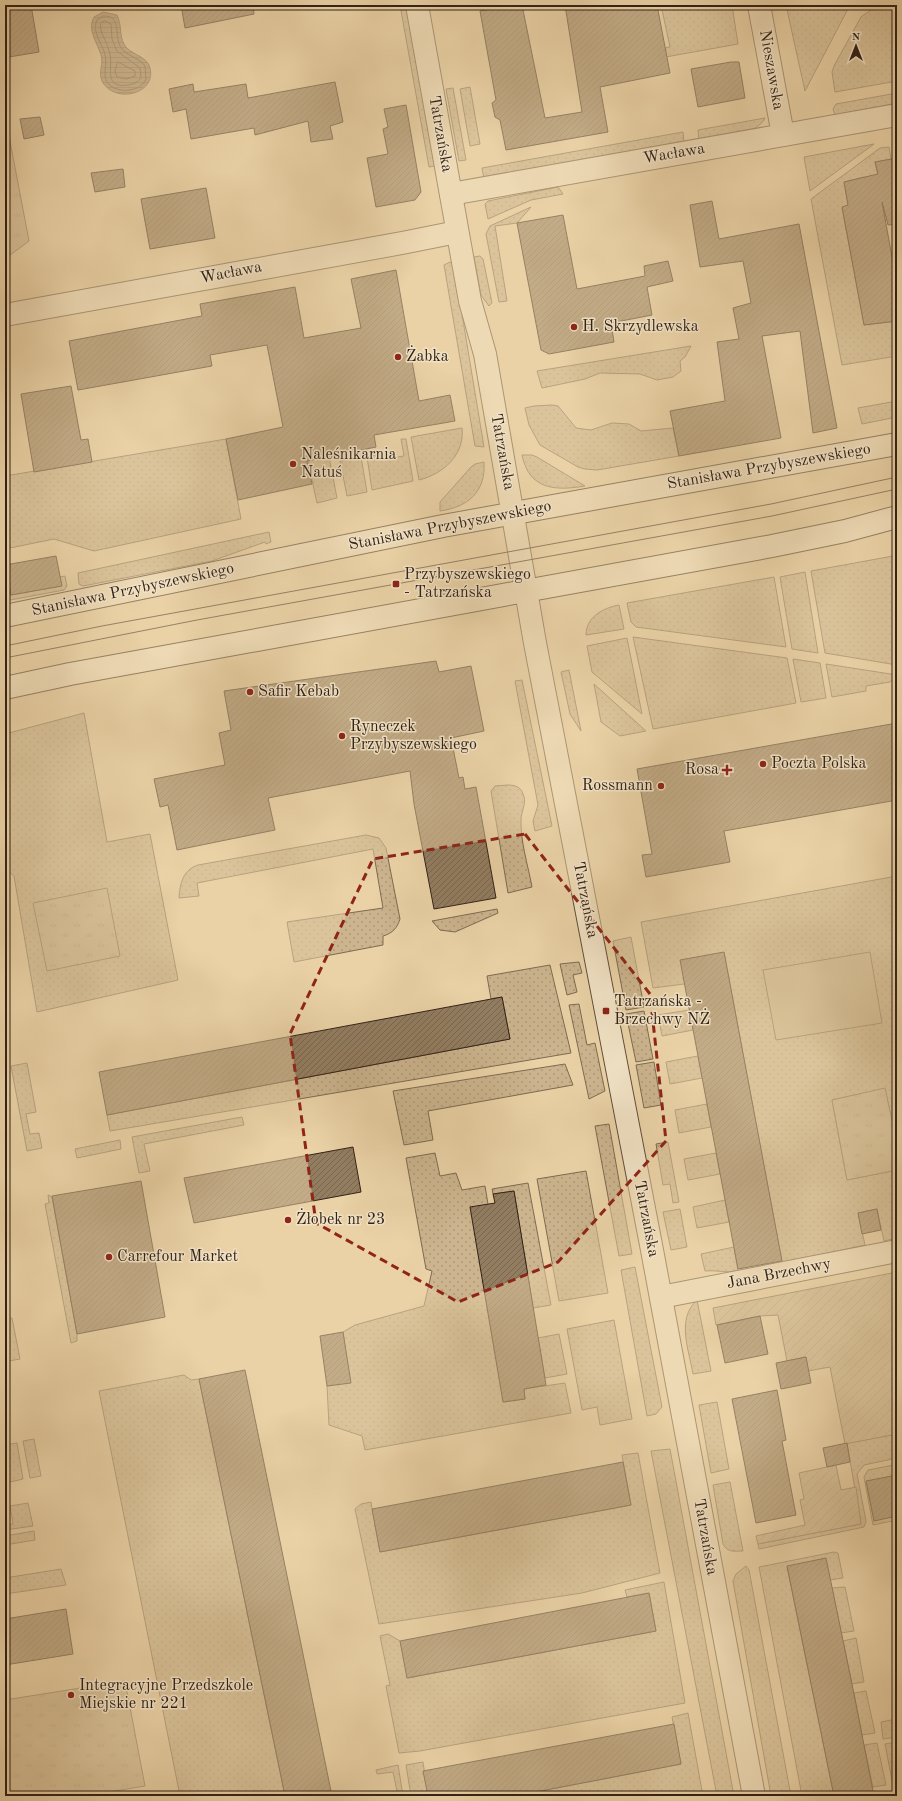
<svg xmlns="http://www.w3.org/2000/svg" width="902" height="1801" viewBox="0 0 902 1801" font-family="'Old Standard TT',serif">
  <defs>
    <pattern id="grass-dots" width="8" height="8" patternUnits="userSpaceOnUse"><rect width="8" height="8" fill="#cbb48e"/><path d="M2 2h.1M6 6h.1" fill="none" stroke="#af9a7a" stroke-width="1.8" stroke-linecap="round"/></pattern>
    <pattern id="park-tufts" width="24" height="20" patternUnits="userSpaceOnUse"><rect width="24" height="20" fill="#cbb48e"/><path d="M3 7l-1-3M5 7V3M7 7l1-3M15 17l-1-3M17 17v-4M19 17l1-3" fill="none" stroke="#af9a7a"/></pattern>
    <pattern id="garden-furrows" width="10" height="10" patternUnits="userSpaceOnUse"><rect width="10" height="10" fill="#cbb48e"/><path d="M-1 1l2-2M0 10L10 0M9 11l2-2" fill="none" stroke="#af9a7a"/></pattern>
    <pattern id="water-rules" width="6" height="5" patternUnits="userSpaceOnUse"><rect width="6" height="5" fill="#ab9675"/><path d="M0 2.5h6" fill="none" stroke="#8c7a5f"/></pattern>
    <pattern id="building-hatch" width="6" height="6" patternUnits="userSpaceOnUse"><rect width="6" height="6" fill="#927d61"/><path d="M-1 1l2-2M0 6l6-6M5 7l2-2" fill="none" stroke="#78664f"/></pattern>
  </defs>
  <rect width="100%" height="100%" fill="#ead2a6"/>
  <filter id="stains"><feTurbulence type="fractalNoise" baseFrequency=".005" numOctaves="4"/><feColorMatrix values="0 0 0 0 .2 0 0 0 0 .09 0 0 0 0 .02 0 0 0 .5 -.17"/></filter>
  <radialGradient id="worn" r=".72"><stop offset=".6" stop-color="#630" stop-opacity="0"/><stop offset="1" stop-color="#630" stop-opacity=".3"/></radialGradient>
  <!-- grass -->
  <g fill="url(#grass-dots)" stroke="#7e6a52">
    <path d="M400 5H407L435 166 429 167Z"/>
    <path d="M661 5H732L738 44 610 67 617 57 670 47Z"/>
    <path d="M786 5H850L805 91Z"/>
    <path d="M878 5H897V81L835 92 832 72 835 64 861 17Z"/>
    <path d="M470 87 480 144 470 146 460 89Z"/>
    <path d="M453 88 466 160 459 161 446 89Z"/>
    <path d="M897 93V103L835 115 833 109 836 104Z"/>
    <path d="M765 118C757 136 717 137 699 140L698 130Z"/>
    <path d="M683 132 684 143 484 179 482 168Z"/>
    <path d="M874 144 810 191 804 157Z"/>
    <path d="M889 147 891 159 875 162 879 180 864 177 844 182 848 205 842 208 864 325 897 321V356L842 365 811 199 880 148Z"/>
    <path d="M558 187 563 194 531 200 488 219 485 204 488 201Z"/>
    <path d="M531 207 517 223 495 226 507 301 499 302 486 234 490 226Z"/>
    <path d="M480 256 483 259 492 303 489 306 481 295 474 257Z"/>
    <path d="M450 262 454 266 484 447 475 446 444 265Z"/>
    <path d="M691 346 685 357 680 361 681 371 673 377 657 380 640 374 600 373 585 379 542 388 537 371Z"/>
    <path d="M897 401V417L862 424 858 408Z"/>
    <path d="M552 405 558 406 576 428 591 430 612 423 629 424 641 431 673 428 679 456 597 470 585 469 578 467 540 445 529 425 525 408 534 406Z"/>
    <path d="M322 421 337 498 317 503 300 424Z"/>
    <path d="M462 428C465 455 443 474 419 480L411 437Z"/>
    <path d="M226 439 241 519 94 551 54 539 5 549V476Z"/>
    <path d="M401 439H406L413 481 372 490 367 457 383 453 384 459 404 456Z"/>
    <path d="M522 455H532L537 457 585 486C556 491 529 490 522 455Z"/>
    <path d="M361 457 367 492 347 496 340 461Z"/>
    <path d="M484 462C486 492 468 507 440 511V502L471 467 475 464Z"/>
    <path d="M269 532 271 542 266 544 265 542 212 561 83 586 79 584 78 573Z"/>
    <path d="M893 556 897 558V665L825 653 811 571Z"/>
    <path d="M5 565 11 595 61 586 60 577 65 576 67 586 64 590 5 601Z"/>
    <path d="M805 572 818 653 792 649 780 577Z"/>
    <path d="M774 577 786 647 636 627 631 622 627 603Z"/>
    <path d="M619 605 624 629 586 635C586 617 603 608 619 605Z"/>
    <path d="M633 637 787 658 796 703 653 729Z"/>
    <path d="M627 638 642 714 592 672 587 646Z"/>
    <path d="M793 659 820 663 826 698 801 702Z"/>
    <path d="M826 664 897 675V676L890 682 866 686V691L832 697Z"/>
    <path d="M569 670 581 731 570 714 561 672Z"/>
    <path d="M522 680 552 826 535 831 533 821 538 805 515 681Z"/>
    <path d="M594 684 646 731 620 736 601 722Z"/>
    <path d="M84 713 107 842 150 834 178 980 37 1012 14 876 7 870 5 860V734Z"/>
    <path d="M508 785C515 785 521 787 523 794 527 802 522 810 521 818 520 841 528 865 532 887L508 893 491 791 495 786Z"/>
    <path d="M366 835 379 838 386 848 400 919C397 928 393 933 383 936V945L294 962 287 922 383 908 373 849 197 883 199 896 179 898C180 883 183 870 198 865Z"/>
    <path d="M897 876V1144L885 1089 832 1100 847 1180 897 1170V1238L884 1241 877 1209 858 1213 865 1245 782 1263 724 952 684 984 653 988 641 922Z"/>
    <path d="M497 909 498 913 455 932 440 930 432 921Z"/>
    <path d="M631 937 644 1007 626 1010 613 941Z"/>
    <path d="M579 962 582 973 573 975 577 992 567 995 560 964Z"/>
    <path d="M550 965 571 1053 110 1131 107 1115 510 1039 502 997 491 999 487 976Z"/>
    <path d="M579 1004 587 1045 595 1043 605 1091 589 1099 569 1005Z"/>
    <path d="M689 1010 693 1030 662 1036 658 1015Z"/>
    <path d="M644 1011 653 1059 636 1062 626 1014Z"/>
    <path d="M698 1056 702 1078 670 1084 666 1062Z"/>
    <path d="M654 1062 661 1105 644 1108 636 1065Z"/>
    <path d="M27 1063 36 1112 26 1114 30 1134 39 1133 42 1148 27 1151 11 1066Z"/>
    <path d="M565 1064 573 1085 428 1111 433 1140 404 1145 393 1091Z"/>
    <path d="M707 1104 711 1127 679 1133 675 1110Z"/>
    <path d="M242 1117 244 1125 144 1144 150 1171 139 1173 132 1137Z"/>
    <path d="M609 1124 632 1254 619 1256 595 1126Z"/>
    <path d="M120 1140 121 1149 77 1158 75 1149Z"/>
    <path d="M668 1142 679 1202 673 1203 670 1184 663 1185 656 1144Z"/>
    <path d="M435 1153 440 1176 456 1173 462 1190 485 1186 488 1204 503 1402 525 1399 524 1389 565 1383 571 1413 365 1450 362 1436 329 1425 327 1386 350 1382 343 1332 355 1325 424 1306 432 1271 426 1269 406 1158Z"/>
    <path d="M716 1153 720 1174 688 1180 684 1159Z"/>
    <path d="M586 1171 608 1293 559 1301 537 1179Z"/>
    <path d="M528 1183 551 1305 533 1308 514 1191 493 1194 492 1189Z"/>
    <path d="M48 1195 52 1197 77 1334V1341L71 1343 45 1204 49 1203Z"/>
    <path d="M725 1200 729 1222 697 1228 693 1207Z"/>
    <path d="M680 1209 687 1247 671 1250 663 1212Z"/>
    <path d="M734 1247 738 1271C726 1273 717 1270 705 1271L701 1254Z"/>
    <path d="M635 1267 662 1407 656 1414 647 1416 621 1270Z"/>
    <path d="M697 1300 711 1371 693 1374C689 1350 676 1319 697 1300Z"/>
    <path d="M12 1318 20 1359 9 1361 5 1337V1319Z"/>
    <path d="M614 1320 632 1419 600 1425 597 1407 582 1410 567 1329Z"/>
    <path d="M559 1334 567 1374 545 1378 538 1338Z"/>
    <path d="M184 1375 191 1380 199 1379 285 1796H180L99 1391Z"/>
    <path d="M717 1402 729 1469 711 1473 699 1405Z"/>
    <path d="M897 1434V1458L864 1465 857 1474 866 1521 864 1527 759 1549 758 1544 861 1524 847 1443Z"/>
    <path d="M34 1439 41 1476 30 1478 23 1441Z"/>
    <path d="M17 1443 23 1479 6 1483 5 1445Z"/>
    <path d="M670 1449 734 1796H717L651 1451Z"/>
    <path d="M638 1453 660 1573 582 1593 379 1624 355 1509 361 1504 371 1502 380 1552 631 1505 622 1455Z"/>
    <path d="M894 1465 896 1475 866 1482 874 1520 897 1516V1520L873 1525 864 1477 868 1470Z"/>
    <path d="M730 1482 743 1551C734 1551 728 1553 723 1544L713 1485Z"/>
    <path d="M28 1503 33 1526 5 1530V1525L13 1524 10 1506Z"/>
    <path d="M34 1531 35 1540 5 1545V1536Z"/>
    <path d="M834 1552 838 1553 843 1578 830 1580 787 1567 834 1796H802L759 1567Z"/>
    <path d="M746 1566 749 1570 791 1796H771L733 1581 736 1574Z"/>
    <path d="M61 1569 66 1585 5 1594V1578Z"/>
    <path d="M664 1582 685 1703 420 1751 399 1753 386 1686 390 1685 380 1636 388 1634 400 1641 408 1678 656 1631 649 1593 627 1597 625 1590Z"/>
    <path d="M845 1587 854 1631 841 1633 832 1588Z"/>
    <path d="M856 1638 864 1682 852 1684 843 1641Z"/>
    <path d="M866 1691 875 1733 862 1735 854 1693Z"/>
    <path d="M688 1713 703 1796 668 1794 659 1796H515L681 1764 672 1717Z"/>
    <path d="M896 1719 897 1737 883 1739 881 1722Z"/>
    <path d="M897 1742V1796H895L885 1744Z"/>
    <path d="M877 1743 886 1785 873 1787 864 1745Z"/>
    <path d="M423 1762 428 1796H411L406 1765Z"/>
    <path d="M398 1765 403 1796H398L393 1772 377 1774 376 1770Z"/>
  </g>
  <!-- park -->
  <g fill="url(#park-tufts)" stroke="#7e6a52">
    <path d="M5 135 9 136 29 241 6 258Z"/>
    <path d="M107 888 120 956 47 971 33 903Z"/>
    <path d="M885 1088 897 1144V1170L847 1180 832 1100Z"/>
    <path d="M125 1681 145 1786 84 1796H5V1700Z"/>
  </g>
  <!-- garden -->
  <g fill="url(#garden-furrows)" stroke="#7e6a52">
    <path d="M897 1272V1434L845 1444 830 1367 808 1371 806 1357 787 1361 778 1315 760 1316 716 1325 713 1308Z"/>
    <path d="M836 1465 841 1490 856 1487 861 1524 758 1544 756 1536 805 1525 800 1500 804 1499 799 1473Z"/>
  </g>
  <!-- pitch -->
  <path fill="#cbb48e" stroke="#7e6a52" d="M870 952 882 1023 776 1040 763 970Z"/>
  <!-- water -->
  <path fill="url(#water-rules)" stroke="#7b674f" d="M103 12 117 15C122 25 119 35 124 44 129 54 144 55 149 65 160 94 114 105 102 81 98 72 104 64 101 55 97 42 87 30 94 17Z"/>
  <g fill="none" stroke-linecap="round" stroke-linejoin="round">
    <!-- shore -->
    <g stroke="#6e5c46" stroke-width="1">
      <path d="M104 16C122 16 114 34 120 46 125 56 139 57 145 66L146 79C143 86 137 89 129 90 124 91 119 90 114 88 99 80 108 68 105 55 103 44 91 32 97 20Z"/>
      <path d="M105 21 111 24 112 39 117 51 140 68 141 77C139 82 134 84 128 85 103 89 113 67 110 54 108 44 102 36 100 27L101 23Z"/>
      <path d="M118 62 135 71V76L127 79 117 77 115 71Z"/>
    </g>
  </g>
  <!-- building -->
  <g fill="url(#building-hatch)" stroke="#322117">
    <path d="M23 5H31L39 52 9 57 5 35V8Z"/>
    <path d="M181 5H253L254 14 185 28Z"/>
    <path d="M510 5H522L545 118 582 112 565 5H657L670 73 600 87 608 132 506 150 500 120 495 117 492 103 496 100 480 11Z"/>
    <path d="M731 62H739L745 98 698 107 691 69Z"/>
    <path d="M335 82 343 122 330 126 333 139 311 142 308 121 255 135 254 128 191 139 186 109 173 112 169 89 193 84 194 92 246 84 248 98Z"/>
    <path d="M406 105 421 192 415 200 376 207 367 158 388 154 383 129 388 127 384 109Z"/>
    <path d="M40 117 44 135 24 139 20 119Z"/>
    <path d="M897 158V224L888 225 882 202 897 284V321L864 325 842 207 848 205 844 182 878 174 875 162Z"/>
    <path d="M123 169 125 187 95 192 91 173Z"/>
    <path d="M206 188 215 238 150 249 141 199Z"/>
    <path d="M712 201 719 239 799 224 837 428 813 433 800 331 762 336 781 438 679 456 670 411 725 401 717 342 739 339 733 308 751 303 743 261 700 267 690 205Z"/>
    <path d="M563 215 577 289 645 276 644 266 668 261 673 281 647 287 652 315 611 323 614 342 549 354 541 350 517 223Z"/>
    <path d="M396 270 419 401 450 395 455 421 374 435 376 447 307 461 312 484 238 500 226 439 283 427 267 345 210 355 212 366 78 390 69 341 202 316 200 304 295 287 304 338 361 328 351 279Z"/>
    <path d="M71 386 81 440 88 439 92 462 34 472 21 394Z"/>
    <path d="M56 556 62 586 11 595 5 565Z"/>
    <path d="M436 661 439 672 471 666 484 731 451 738 459 778 463 777 465 789 476 787 496 898 434 909 414 804 410 771 268 798 275 830 177 850 168 805 160 807 154 779 225 765 219 733 231 730 224 691Z"/>
    <path d="M897 723V800L724 831 730 862 646 877 642 855 652 854 637 769Z"/>
    <path d="M724 952 782 1261 738 1269 680 960Z"/>
    <path d="M502 997 510 1039 107 1115 99 1072Z"/>
    <path d="M353 1147 361 1192 194 1223 184 1178Z"/>
    <path d="M141 1181 165 1317 77 1334 52 1196Z"/>
    <path d="M514 1191 546 1385 524 1389 525 1399 503 1402 470 1207 495 1203 493 1194Z"/>
    <path d="M877 1209 881 1230 862 1234 858 1213Z"/>
    <path d="M760 1316 768 1354 725 1363 717 1325Z"/>
    <path d="M343 1332 351 1383 327 1386 320 1336Z"/>
    <path d="M806 1357 811 1383 781 1389 776 1363Z"/>
    <path d="M245 1370 332 1796H285L199 1379Z"/>
    <path d="M777 1390 786 1440 782 1441 796 1515 756 1523 732 1399Z"/>
    <path d="M847 1443 850 1462 827 1467 823 1448Z"/>
    <path d="M623 1462 631 1505 380 1552 372 1509Z"/>
    <path d="M897 1475V1516L874 1521 866 1481Z"/>
    <path d="M826 1558 853 1689 874 1796H834L787 1566Z"/>
    <path d="M649 1593 656 1631 407 1678 400 1641Z"/>
    <path d="M66 1609 73 1654 5 1665V1619Z"/>
    <path d="M674 1724 681 1764 515 1796H428L423 1771Z"/>
  </g>
  <g fill="none" stroke-linecap="round" stroke-linejoin="round">
    <defs>
      <g id="minor">
        <path d="M759 5 783 135"/>
        <path d="M451 194 897 115"/>
        <path d="M5 315 402 243 457 232"/>
        <path d="M661 1297 897 1251"/>
      </g>
      <path id="tertiary" d="M417 5 470 301 485 354 535 643 652 1250 754 1796"/>
      <g id="secondary">
        <path d="M5 616 443 526 897 444"/>
        <path d="M5 688 70 674 772 546 845 531 897 517"/>
      </g>
    </defs>
    <!-- minor casing -->
    <use href="#minor" stroke="#604d3b" stroke-width="24"/>
    <!-- tertiary casing -->
    <use href="#tertiary" stroke="#604d3b" stroke-width="24"/>
    <!-- secondary casing -->
    <use href="#secondary" stroke="#322117" stroke-width="24"/>
    <!-- minor -->
    <use href="#minor" stroke="#f1e2c5" stroke-width="22"/>
    <!-- tertiary -->
    <use href="#tertiary" stroke="#f1e2c5" stroke-width="22"/>
    <!-- secondary -->
    <use href="#secondary" stroke="#f1e2c5" stroke-width="22"/>
    <!-- tram -->
    <g stroke="#322117" stroke-width="1">
      <path d="M5 646 102 626 771 504 897 477"/>
      <path d="M5 658 197 620 772 516 897 489"/>
    </g>
  </g>
  <!-- marked area -->
  <path d="M0 0H902V1801H0ZM525 834 650 994 666 1141 558 1262 458 1302 316 1223 290 1034 373 859Z" fill="#ead2a6" fill-opacity=".55" fill-rule="evenodd"/>
  <path fill="none" stroke="#8f2418" stroke-width="3" stroke-dasharray="8 5" stroke-linejoin="round" d="M525 834 650 994 666 1141 558 1262 458 1302 316 1223 290 1034 373 859Z"/>
  <!-- markers -->
  <g fill="#8f2418" stroke="#f1e2c5" stroke-width="1.5">
    <circle cx="574" cy="327" r="4"/>
    <circle cx="398" cy="357" r="4"/>
    <circle cx="293" cy="464" r="4"/>
    <rect x="392" y="580" width="8" height="8" rx="2"/>
    <circle cx="250" cy="692" r="4"/>
    <circle cx="342" cy="736" r="4"/>
    <circle cx="763" cy="764" r="4"/>
    <path d="M725 764h4v4h4v4h-4v4h-4v-4h-4v-4h4z"/>
    <circle cx="661" cy="786" r="4"/>
    <rect x="602" y="1007" width="8" height="8" rx="2"/>
    <circle cx="288" cy="1220" r="4"/>
    <circle cx="109" cy="1257" r="4"/>
    <circle cx="71" cy="1695" r="4"/>
  </g>
  <g text-anchor="middle" dominant-baseline="central" stroke-width="3" stroke-linejoin="round" paint-order="stroke">
    <!-- street labels -->
    <g font-size="16" fill="#322117" stroke="#f1e2c5">
      <text transform="translate(771 70) rotate(80)">Nieszawska</text>
      <text transform="translate(440 134) rotate(80)">Tatrzańska</text>
      <text transform="translate(674 154) rotate(-10)">Wacława</text>
      <text transform="translate(231 273) rotate(-11)">Wacława</text>
      <text transform="translate(502 452) rotate(80)">Tatrzańska</text>
      <text transform="translate(769 467) rotate(-10)">Stanisława Przybyszewskiego</text>
      <text transform="translate(450 526) rotate(-11)">Stanisława Przybyszewskiego</text>
      <text transform="translate(133 590) rotate(-12)">Stanisława Przybyszewskiego</text>
      <text transform="translate(585 900) rotate(79)">Tatrzańska</text>
      <text transform="translate(646 1219) rotate(79)">Tatrzańska</text>
      <text transform="translate(779 1274) rotate(-11)">Jana Brzechwy</text>
      <text transform="translate(705 1537) rotate(80)">Tatrzańska</text>
    </g>
    <!-- poi labels -->
    <g font-size="16" fill="#322117" stroke="#f1e2c5" text-anchor="start">
      <text x="582" y="327">H. Skrzydlewska</text>
      <text x="406" y="357">Żabka</text>
      <text x="301" y="455">Naleśnikarnia<tspan x="301" dy="18">Natuś</tspan></text>
      <text x="404" y="575">Przybyszewskiego<tspan x="404" dy="18">- Tatrzańska</tspan></text>
      <text x="258" y="692">Safir Kebab</text>
      <text x="350" y="727">Ryneczek<tspan x="350" dy="18">Przybyszewskiego</tspan></text>
      <text x="771" y="764">Poczta Polska</text>
      <text x="719" y="770" text-anchor="end">Rosa</text>
      <text x="653" y="786" text-anchor="end">Rossmann</text>
      <text x="614" y="1002">Tatrzańska -<tspan x="614" dy="18">Brzechwy NŻ</tspan></text>
      <text x="296" y="1220">Żłobek nr 23</text>
      <text x="117" y="1257">Carrefour Market</text>
      <text x="79" y="1686">Integracyjne Przedszkole<tspan x="79" dy="18">Miejskie nr 221</tspan></text>
    </g>
  </g>
  <!-- margin -->
  <rect width="902" height="1801" fill="none" stroke="#ead2a6" stroke-width="20"/>
  <rect x="6" y="6" width="890" height="1789" fill="none" stroke="#322117" stroke-width="2"/>
  <rect x="10" y="10" width="882" height="1781" fill="none" stroke="#322117"/>
  <!-- north arrow -->
  <g transform="translate(856 46)" stroke="#f1e2c5" stroke-width="3" paint-order="stroke">
  <path d="M0-3L7 15L0 10L-7 15Z" fill="#322117"/>
  <text y="-6" font-size="11" font-weight="bold" text-anchor="middle" fill="#322117">N</text>
  </g>
  <rect width="100%" height="100%" filter="url(#stains)"/>
  <rect width="100%" height="100%" fill="url(#worn)"/>
</svg>
